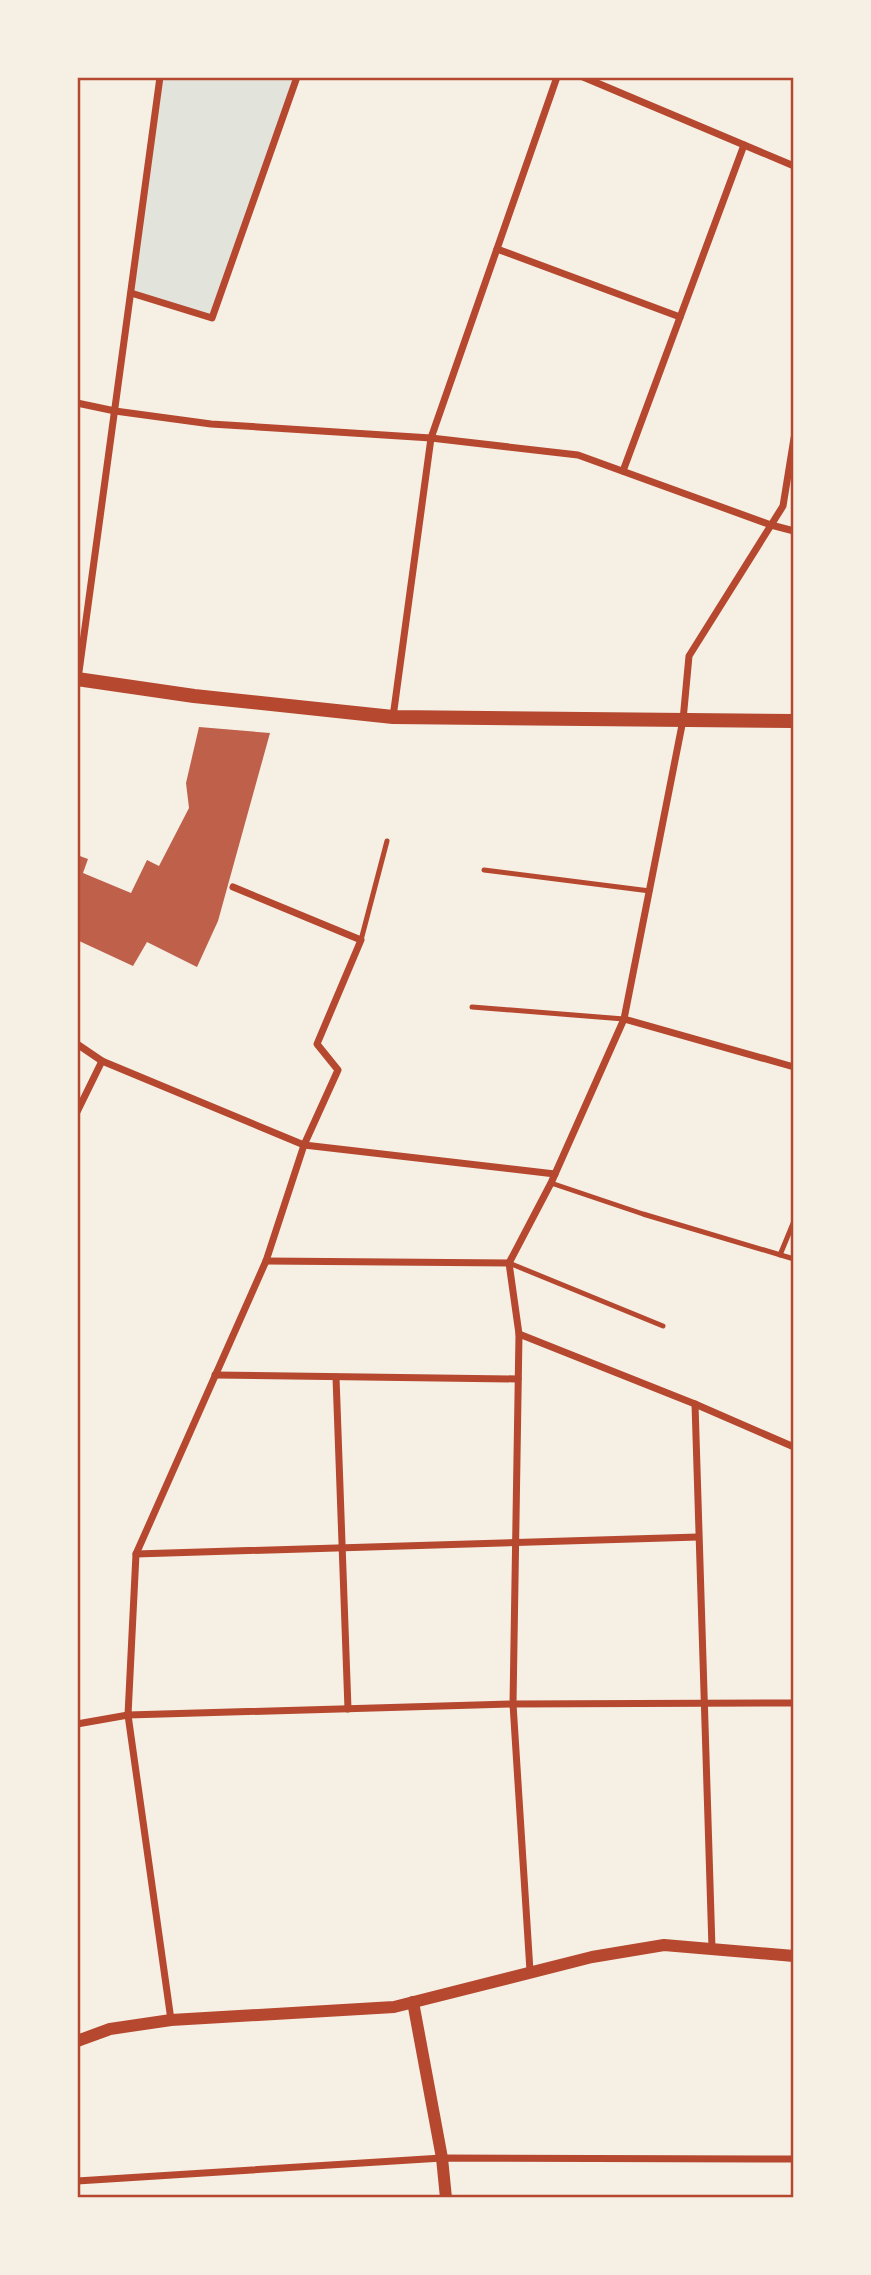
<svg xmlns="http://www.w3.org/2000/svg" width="871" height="2275" viewBox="0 0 871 2275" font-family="'DejaVu Sans',sans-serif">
  <rect width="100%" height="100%" fill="#f6efe4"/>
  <!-- green -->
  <path fill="#e2e4dc" d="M160 77H297L212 318 131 293Z"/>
  <!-- building -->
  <path fill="#bf614a" d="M199 727 270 733 218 921 197 967 147 942 133 966 77 940V855L88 859 83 873 131 893 147 860 159 866 189 808 186 783Z"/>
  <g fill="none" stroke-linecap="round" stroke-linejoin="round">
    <!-- service -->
    <g stroke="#b5482f" stroke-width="5">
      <path d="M484 870 650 891"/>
      <path d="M361 940 387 841"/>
      <path d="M472 1007 624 1019"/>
      <path d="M551 1183 643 1214 794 1259"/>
      <path d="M780 1255 794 1221"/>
      <path d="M509 1263 663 1326"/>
    </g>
    <!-- minor -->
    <g stroke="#b5482f" stroke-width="7">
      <path d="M583 77 794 166"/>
      <path d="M497 249 680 317"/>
      <path d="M131 293 212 318 297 77"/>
      <path d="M77 403 115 411 211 424 431 438 578 455 771 525 794 531"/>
      <path d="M623 471 744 145"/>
      <path d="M78 679 160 77"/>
      <path d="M393 717 431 438 557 77"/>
      <path d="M624 1019 794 1067"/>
      <path d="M77 1044 102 1061 304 1145 555 1174"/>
      <path d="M77 1112 102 1061"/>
      <path d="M266 1261 509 1263"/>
      <path d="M519 1334 509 1263 551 1183 624 1019 683 720 689 656 783 506 794 438"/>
      <path d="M215 1375 518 1379"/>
      <path d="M336 1377 348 1709"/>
      <path d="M695 1404 712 1948"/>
      <path d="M136 1554 698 1537"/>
      <path d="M77 1724 128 1715 513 1704 794 1703"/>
      <path d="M530 1971 513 1704 519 1334 695 1404 794 1447"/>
      <path d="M171 2020 128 1715 136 1554 266 1261 304 1145 338 1070 317 1044 361 940 233 887"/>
      <path d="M77 2181 442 2158 794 2159"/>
    </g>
    <!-- tertiary -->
    <g stroke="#b5482f" stroke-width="12">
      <path d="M413 2002 442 2158 446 2198"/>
      <path d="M77 2041 110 2029 171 2020 394 2007 592 1957 664 1945 794 1956"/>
    </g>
    <!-- secondary -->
    <path stroke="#b5482f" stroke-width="14" d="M77 679 194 696 393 717 794 721"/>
  </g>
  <!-- border -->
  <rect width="871" height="2275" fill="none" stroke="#f6efe4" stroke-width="158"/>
  <rect x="79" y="79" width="713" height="2117" fill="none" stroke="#b5482f" stroke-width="2.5"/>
</svg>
